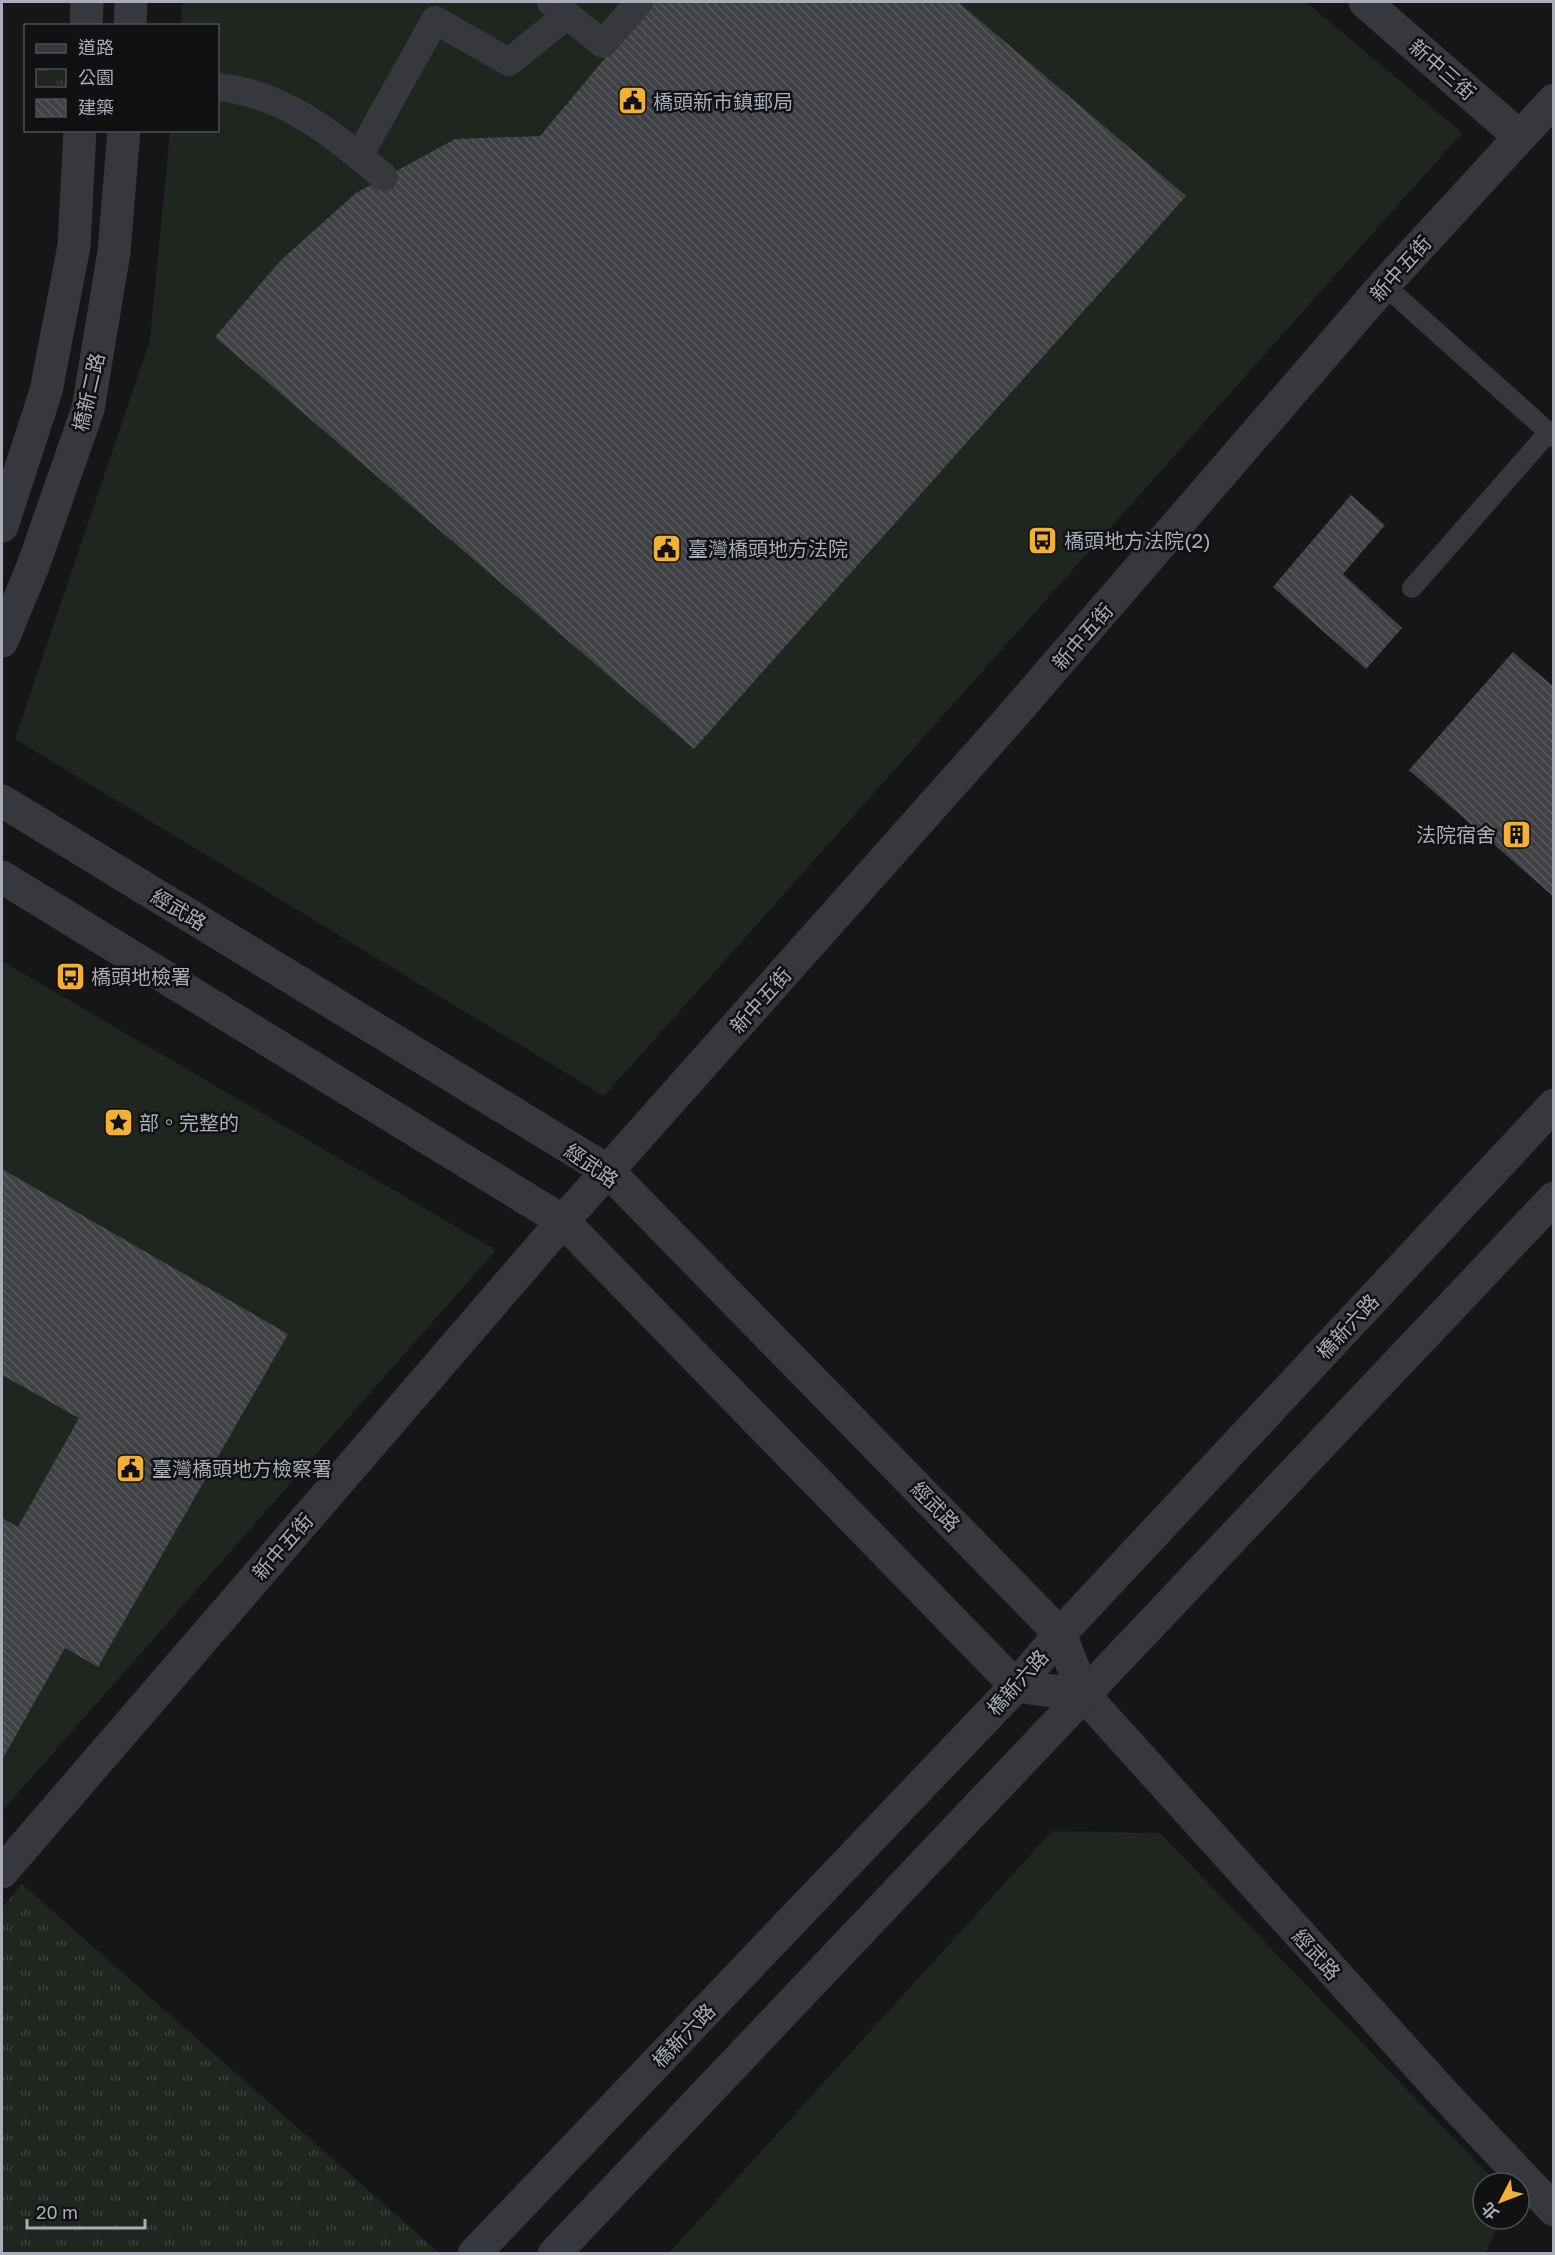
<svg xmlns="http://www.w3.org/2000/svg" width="1555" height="2255" viewBox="0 0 1555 2255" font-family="'Golos Text','Noto Sans TC',sans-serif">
  <defs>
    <pattern id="park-tufts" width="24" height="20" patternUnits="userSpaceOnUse" patternTransform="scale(1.5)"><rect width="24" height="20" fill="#1e261f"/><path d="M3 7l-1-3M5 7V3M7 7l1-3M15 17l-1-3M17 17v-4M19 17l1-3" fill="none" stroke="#3c433d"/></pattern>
    <pattern id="building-back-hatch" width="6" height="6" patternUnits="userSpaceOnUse" patternTransform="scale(1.5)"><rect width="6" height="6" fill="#404145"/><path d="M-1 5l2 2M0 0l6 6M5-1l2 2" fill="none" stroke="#595a5e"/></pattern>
  </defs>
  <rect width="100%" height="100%" fill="#161618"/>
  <!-- grass -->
  <g fill="#1e261f">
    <path d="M183 2H1306L1462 133 604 1096 15 739 150 340 170 131 218 130V26L180 25Z"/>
    <path d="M2 961 496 1250 2 1811Z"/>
    <path d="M1052 1831 1160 1833 1497 2183H1483V2219H1501L1486 2253H669Z"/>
  </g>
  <!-- park -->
  <path fill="url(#park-tufts)" d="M22 1884 438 2252 436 2254 2 2253V1908Z"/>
  <!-- building -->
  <g fill="url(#building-back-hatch)">
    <path d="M652 2H958L1186 196 694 749 215 337 281 260 356 193 455 139 540 136Z"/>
    <path d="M1351 495 1385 525 1343 574 1402 628 1366 669 1273 587Z"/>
    <path d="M1513 652 1554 687V897L1409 770Z"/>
    <path d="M2 1169 288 1334 98 1667 65 1648 2 1760V1518L18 1527 79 1418 2 1375Z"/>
  </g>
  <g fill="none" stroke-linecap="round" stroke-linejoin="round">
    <!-- service -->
    <g stroke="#37383d" stroke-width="20">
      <path d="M1384 285 1554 437"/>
      <path d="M1412 588 1549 432"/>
    </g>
    <!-- pedestrian -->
    <g stroke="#37383d" stroke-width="28">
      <path d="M551 2 603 44 639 2"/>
      <path d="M218 87C286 94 333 135 384 177"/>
      <path d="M359 156 435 20 509 62 567 15"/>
    </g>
    <!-- minor -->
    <g stroke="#37383d" stroke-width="33">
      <path d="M1365 2 1520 137"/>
      <path d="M86 26 87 2"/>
      <path d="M130 26 131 2"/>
      <path d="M2 526 46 391 74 246 80 130"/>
      <path d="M2 641 33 566 88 409 114 252 124 130"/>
      <path d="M2 1872 563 1221 1007 722 1384 285 1554 100"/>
      <path d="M474 2254 1016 1686"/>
      <path d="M554 2254 1084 1695 1444 2094 1554 2210"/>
    </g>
    <!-- tertiary -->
    <g stroke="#37383d" stroke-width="33">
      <path d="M2 801 608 1171 1060 1634 1084 1695"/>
      <path d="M2 877 563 1221 1016 1686 1084 1695"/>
      <path d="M1016 1686 1060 1634 1554 1105"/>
      <path d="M1084 1695 1554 1198"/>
    </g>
  </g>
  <!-- icons -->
  <defs>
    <symbol id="civic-square" viewBox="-11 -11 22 22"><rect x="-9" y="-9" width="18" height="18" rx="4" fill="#f2b134" stroke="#111113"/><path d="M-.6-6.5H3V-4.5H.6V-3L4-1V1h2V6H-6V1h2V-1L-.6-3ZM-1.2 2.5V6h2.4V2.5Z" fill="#111"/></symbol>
    <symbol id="bus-square" viewBox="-11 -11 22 22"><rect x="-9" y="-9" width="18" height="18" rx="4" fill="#f2b134" stroke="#111113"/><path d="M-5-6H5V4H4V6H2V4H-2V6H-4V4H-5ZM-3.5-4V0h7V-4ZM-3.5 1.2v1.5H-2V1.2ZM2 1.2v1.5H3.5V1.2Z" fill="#111"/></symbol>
    <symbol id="building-square" viewBox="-11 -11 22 22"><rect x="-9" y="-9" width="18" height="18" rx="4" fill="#f2b134" stroke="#111113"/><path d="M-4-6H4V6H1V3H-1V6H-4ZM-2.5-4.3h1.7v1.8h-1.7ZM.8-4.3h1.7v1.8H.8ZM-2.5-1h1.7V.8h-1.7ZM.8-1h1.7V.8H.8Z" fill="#111"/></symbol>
    <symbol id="sight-square" viewBox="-11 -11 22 22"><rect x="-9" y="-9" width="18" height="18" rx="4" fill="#f2b134" stroke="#111113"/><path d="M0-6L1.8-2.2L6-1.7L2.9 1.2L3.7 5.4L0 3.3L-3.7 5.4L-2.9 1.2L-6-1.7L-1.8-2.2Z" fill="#111"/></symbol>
  </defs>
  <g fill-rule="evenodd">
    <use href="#civic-square" x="616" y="84" width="33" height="33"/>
    <use href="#bus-square" x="1026" y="524" width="33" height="33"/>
    <use href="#civic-square" x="650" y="532" width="33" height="33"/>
    <use href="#building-square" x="1500" y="818" width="33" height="33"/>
    <use href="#bus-square" x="54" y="960" width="33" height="33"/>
    <use href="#sight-square" x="102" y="1106" width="33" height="33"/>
    <use href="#civic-square" x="114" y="1452" width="33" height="33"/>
  </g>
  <g text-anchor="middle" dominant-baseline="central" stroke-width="5" stroke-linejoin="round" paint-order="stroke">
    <!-- street labels -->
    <g font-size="20" fill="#a8adb8" stroke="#111113">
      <text transform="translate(1443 69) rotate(41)">新中三街</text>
      <text transform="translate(1400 268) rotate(-48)">新中五街</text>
      <text transform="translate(88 392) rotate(-77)">橋新二路</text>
      <text transform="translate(1082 636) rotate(-49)">新中五街</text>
      <text transform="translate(179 909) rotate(31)">經武路</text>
      <text transform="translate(760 1000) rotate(-48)">新中五街</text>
      <text transform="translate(592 1165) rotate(35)">經武路</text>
      <text transform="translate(1347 1326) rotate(-47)">橋新六路</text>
      <text transform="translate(936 1506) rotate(46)">經武路</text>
      <text transform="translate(282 1546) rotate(-49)">新中五街</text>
      <text transform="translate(1017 1682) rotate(-48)">橋新六路</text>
      <text transform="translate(1317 1954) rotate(48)">經武路</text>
      <text transform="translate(683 2035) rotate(-46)">橋新六路</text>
    </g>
    <!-- poi labels -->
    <g font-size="20" fill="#a8adb8" stroke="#111113" text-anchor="start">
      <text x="653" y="101">橋頭新市鎮郵局</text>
      <text x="1064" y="540">橋頭地方法院(2)</text>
      <text x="688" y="548">臺灣橋頭地方法院</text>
      <text x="1496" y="834" text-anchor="end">法院宿舍</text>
      <text x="91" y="976">橋頭地檢署</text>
      <text x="139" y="1122">部。完整的</text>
      <text x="152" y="1468">臺灣橋頭地方檢察署</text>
    </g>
  </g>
  <!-- border -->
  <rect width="1555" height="2255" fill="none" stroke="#a8adb8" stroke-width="6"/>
  <!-- legend -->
  <rect x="24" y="24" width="195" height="108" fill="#111113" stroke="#4d4f55" stroke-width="1.5"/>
  <rect x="36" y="44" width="30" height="9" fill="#37383d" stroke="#4d4f55" stroke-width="1.5"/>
  <text x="78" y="54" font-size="18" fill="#a8adb8">道路</text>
  <rect x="36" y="69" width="30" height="18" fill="url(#park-tufts)" stroke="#4d4f55" stroke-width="1.5"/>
  <text x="78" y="84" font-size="18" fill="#a8adb8">公園</text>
  <rect x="36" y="99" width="30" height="18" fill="url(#building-back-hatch)" stroke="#4d4f55" stroke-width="1.5"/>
  <text x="78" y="114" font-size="18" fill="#a8adb8">建築</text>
  <!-- north arrow -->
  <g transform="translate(1501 2201) rotate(228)"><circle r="28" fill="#111113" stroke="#4d4f55" stroke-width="1.5"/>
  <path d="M0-4.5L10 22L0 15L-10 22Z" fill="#f2b134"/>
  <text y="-9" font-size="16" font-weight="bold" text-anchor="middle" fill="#a8adb8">北</text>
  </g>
  <!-- scale -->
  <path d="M27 2219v9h118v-9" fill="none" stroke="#a8adb8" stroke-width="3"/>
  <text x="36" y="2219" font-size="18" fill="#a8adb8" stroke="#111113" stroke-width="4.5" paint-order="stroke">20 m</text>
</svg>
